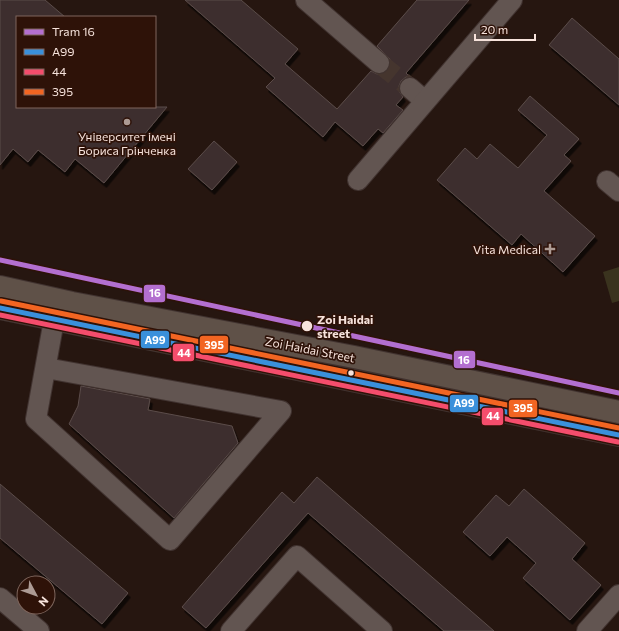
<svg xmlns="http://www.w3.org/2000/svg" width="619" height="631" viewBox="0 0 619 631" font-family="Commissioner,sans-serif">
  <defs>
    <filter id="shadow"><feDropShadow dx="2.5" dy="4.5" stdDeviation="0" flood-color="#0009"/></filter>
  </defs>
  <rect width="100%" height="100%" fill="#261610"/>
  <!-- green -->
  <path fill="#3a331e" d="M619 267V301L612 303 603 272Z"/>
  <!-- building -->
  <g fill="#3d2f2d" stroke="#5b4c4a" filter="url(#shadow)">
    <path d="M0 0H45L65 17H17V107H167L104 183 75 159 65 172 38 150 28 162 13 149 0 165Z"/>
    <path d="M185 0H241L298 49 285 64 337 109 371 71 377 74H383L388 70 390 65V59L377 46 417 0H469L406 73 410 77H406L401 81 399 86V91L403 97 396 105 403 110 383 133 378 129 363 146 335 122 323 137 266 87 275 78Z"/>
    <path d="M572 18 619 59V105L549 45Z"/>
    <path d="M530 96 579 139 564 155 571 161 544 191 595 236 563 272 521 234 512 245 437 180 465 148 477 159 490 144 518 168 547 135 518 110Z"/>
    <path d="M214 141 237 162 212 190 188 169Z"/>
    <path d="M81 386 150 399 148 410 232 426 238 443 174 518 69 424 78 406Z"/>
    <path d="M317 477 494 631H444L308 513 206 628 182 607 282 492 294 503Z"/>
    <path d="M0 484 128 593 102 624 0 538Z"/>
    <path d="M524 489 585 543 572 559 601 585 570 620 523 578 536 563 507 537 490 556 463 532 496 495 509 506Z"/>
  </g>
  <g fill="none" stroke-linecap="round" stroke-linejoin="round">
    <!-- minor-tunnel -->
    <path stroke="#45352e" stroke-width="20" stroke-dasharray="20 10" stroke-linecap="butt" d="M379 63 410 88"/>
    <defs>
      <g id="minor">
        <path d="M306 0 379 63"/>
        <path d="M410 88 425 101"/>
        <path d="M358 180 512 0"/>
        <path d="M607 181 619 191"/>
        <path d="M46 368 281 411 170 540 36 419 54 320"/>
        <path d="M0 598 39 631"/>
        <path d="M231 631 297 556 382 631"/>
        <path d="M587 631 619 595"/>
      </g>
      <g id="major">
        <path d="M0 287 72 303 354 357 619 412"/>
        <path d="M0 308 619 435"/>
      </g>
    </defs>
    <!-- minor casing -->
    <use href="#minor" stroke="#413330" stroke-width="22"/>
    <!-- major casing -->
    <use href="#major" stroke="#413330" stroke-width="24"/>
    <!-- minor -->
    <use href="#minor" stroke="#625551" stroke-width="20"/>
    <!-- major -->
    <use href="#major" stroke="#5f5148" stroke-width="22"/>
    <defs>
      <path id="bus-1" d="M0 308 619 435"/>
      <path id="bus-2" d="M0 315 618 442"/>
      <path id="bus-3" d="M1 301 619 428"/>
    </defs>
    <!-- bus-1 casing -->
    <use href="#bus-1" stroke="#2e1208" stroke-width="8"/>
    <!-- bus-2 casing -->
    <use href="#bus-2" stroke="#2e1208" stroke-width="8"/>
    <!-- bus-3 casing -->
    <use href="#bus-3" stroke="#2e1208" stroke-width="8"/>
    <!-- bus-1 -->
    <use href="#bus-1" stroke="#3a90db" stroke-width="5"/>
    <!-- bus-2 -->
    <use href="#bus-2" stroke="#f44d6c" stroke-width="5"/>
    <!-- bus-3 -->
    <use href="#bus-3" stroke="#f26522" stroke-width="5"/>
    <defs>
      <path id="tram-1" d="M0 260 619 393"/>
    </defs>
    <!-- tram-1 casing -->
    <use href="#tram-1" stroke="#2e1208" stroke-width="8"/>
    <!-- tram-1 -->
    <use href="#tram-1" stroke="#b36fd0" stroke-width="5"/>
  </g>
  <!-- markers -->
  <g fill="#ad9b94" stroke="#2e1208" stroke-width="1.5">
    <circle cx="127" cy="122" r="4"/>
    <path d="M548 243h4v4h4v4h-4v4h-4v-4h-4v-4h4z"/>
  </g>
  <g fill="#f6e2db" stroke="#2e1208" stroke-width="1.5">
    <circle cx="307" cy="326" r="6"/>
    <circle cx="351" cy="373" r="3.5"/>
  </g>
  <g text-anchor="middle" dominant-baseline="central" stroke-width="3.5" stroke-linejoin="round" paint-order="stroke">
    <!-- poi labels -->
    <g font-size="12" fill="#f6e2db" stroke="#2e1208">
      <text x="127" y="136">Університет імені<tspan x="127" dy="14">Бориса Грінченка</tspan></text>
      <text x="541" y="249" text-anchor="end">Vita Medical</text>
    </g>
    <!-- stop labels -->
    <g font-size="12" font-weight="bold" fill="#f6e2db" stroke="#2e1208" text-anchor="start">
      <text x="317" y="319">Zoi Haidai<tspan x="317" dy="14">street</tspan></text>
    </g>
    <!-- street labels -->
    <g font-size="12" fill="#f6e2db" stroke="#2e1208">
      <text transform="translate(310 349) rotate(11)">Zoi Haidai Street</text>
    </g>
  </g>
  <g stroke="#2e1208" stroke-width="1.5">
    <rect x="143" y="284" width="23" height="19" rx="4" fill="#b36fd0"/>
    <rect x="140" y="330" width="30" height="19" rx="4" fill="#3a90db"/>
    <rect x="199" y="335" width="30" height="19" rx="4" fill="#f26522"/>
    <rect x="172" y="343" width="23" height="19" rx="4" fill="#f44d6c"/>
    <rect x="453" y="350" width="23" height="19" rx="4" fill="#b36fd0"/>
    <rect x="449" y="394" width="30" height="19" rx="4" fill="#3a90db"/>
    <rect x="508" y="399" width="30" height="19" rx="4" fill="#f26522"/>
    <rect x="481" y="407" width="23" height="19" rx="4" fill="#f44d6c"/>
  </g>
  <g font-size="11" text-anchor="middle" font-weight="bold" fill="#fff">
    <text x="155" y="297">16</text>
    <text x="155" y="344">А99</text>
    <text x="214" y="349">395</text>
    <text x="184" y="357">44</text>
    <text x="464" y="364">16</text>
    <text x="464" y="407">А99</text>
    <text x="523" y="412">395</text>
    <text x="493" y="420">44</text>
  </g>
  <!-- legend -->
  <rect x="16" y="16" width="140" height="92" fill="#2e1208" stroke="#7e655c"/>
  <rect x="24" y="29" width="20" height="6" fill="#b36fd0" stroke="#7e655c"/>
  <text x="52" y="36" font-size="12" fill="#f6e2db">Tram 16</text>
  <rect x="24" y="49" width="20" height="6" fill="#3a90db" stroke="#7e655c"/>
  <text x="52" y="56" font-size="12" fill="#f6e2db">А99</text>
  <rect x="24" y="69" width="20" height="6" fill="#f44d6c" stroke="#7e655c"/>
  <text x="52" y="76" font-size="12" fill="#f6e2db">44</text>
  <rect x="24" y="89" width="20" height="6" fill="#f26522" stroke="#7e655c"/>
  <text x="52" y="96" font-size="12" fill="#f6e2db">395</text>
  <!-- north arrow -->
  <g transform="translate(36 595) rotate(131)"><circle r="19" fill="#2e1208" stroke="#7e655c"/>
  <path d="M0-3L7 15L0 10L-7 15Z" fill="#ad9b94"/>
  <text y="-6" font-size="11" font-weight="bold" text-anchor="middle" fill="#f6e2db">N</text>
  </g>
  <!-- scale -->
  <path d="M475 34v6h60v-6" fill="none" stroke="#f6e2db" stroke-width="2"/>
  <text x="481" y="34" font-size="12" fill="#f6e2db" stroke="#2e1208" stroke-width="3" paint-order="stroke">20 m</text>
</svg>
